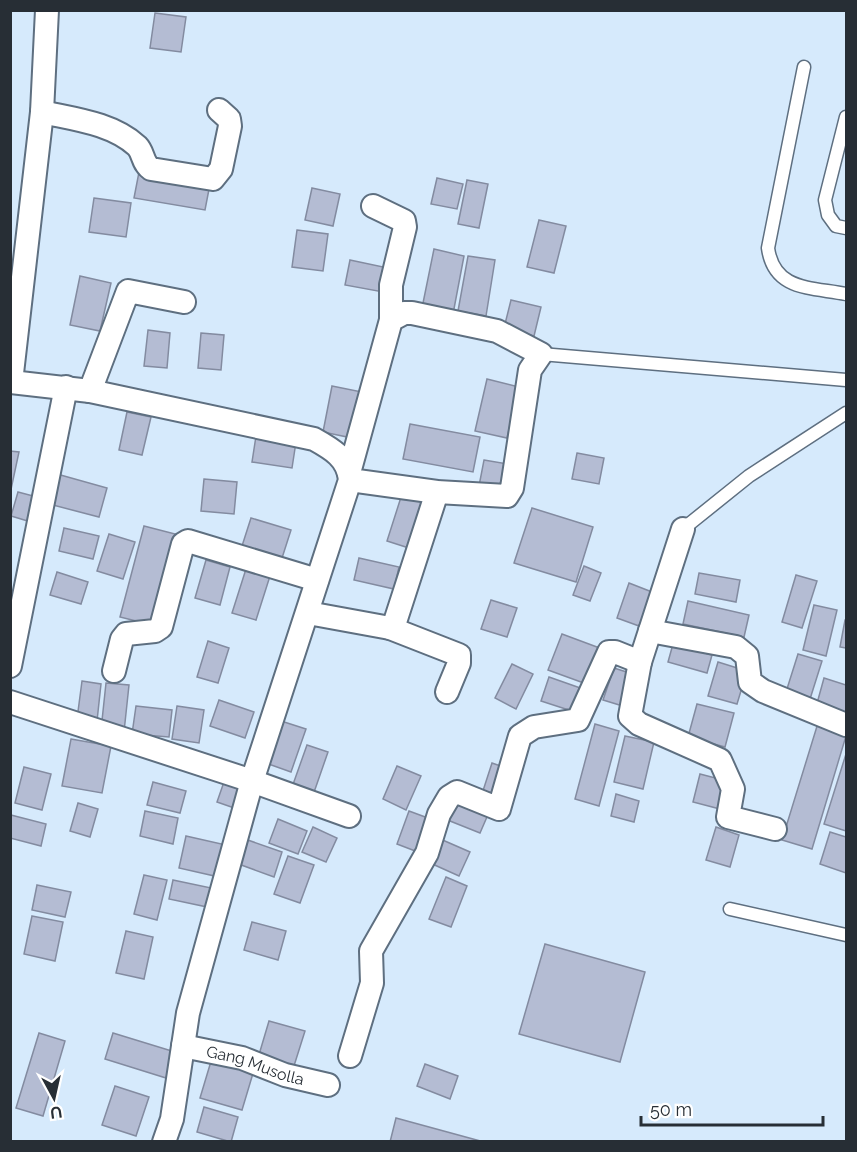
<svg xmlns="http://www.w3.org/2000/svg" width="857" height="1152" viewBox="0 0 857 1152" font-family="Raleway,sans-serif">
  <rect width="100%" height="100%" fill="#d6eafc"/>
  <!-- building -->
  <g fill="#b4bcd3" stroke="#838ba0" stroke-width="1.5">
    <path d="M155 13 186 17 181 52 150 48Z"/>
    <path d="M139 172 210 184 205 210 134 198Z"/>
    <path d="M437 178 463 184 457 209 431 204Z"/>
    <path d="M467 180 488 184 479 228 458 224Z"/>
    <path d="M312 188 340 194 333 226 305 220Z"/>
    <path d="M94 198 131 203 126 237 89 232Z"/>
    <path d="M539 220 566 226 554 273 527 267Z"/>
    <path d="M297 230 328 234 323 271 292 267Z"/>
    <path d="M434 249 464 256 453 314 422 308Z"/>
    <path d="M468 256 495 260 486 316 458 311Z"/>
    <path d="M350 260 388 268 383 292 345 285Z"/>
    <path d="M80 276 111 283 100 331 70 325Z"/>
    <path d="M511 300 541 307 534 336 504 328Z"/>
    <path d="M148 330 170 333 167 368 144 366Z"/>
    <path d="M201 333 224 335 221 370 198 368Z"/>
    <path d="M487 379 519 387 507 438 475 431Z"/>
    <path d="M332 386 362 392 352 438 323 432Z"/>
    <path d="M127 412 151 417 142 455 119 450Z"/>
    <path d="M410 424 480 437 473 472 403 459Z"/>
    <path d="M256 436 296 442 292 468 252 462Z"/>
    <path d="M10 451 19 452 10 494Z"/>
    <path d="M577 453 604 458 599 484 572 479Z"/>
    <path d="M484 460 508 464 503 491 479 486Z"/>
    <path d="M57 474 107 488 99 517 49 504Z"/>
    <path d="M204 479 237 482 234 514 201 511Z"/>
    <path d="M18 492 37 497 31 522 11 516Z"/>
    <path d="M402 494 427 502 412 549 387 541Z"/>
    <path d="M532 508 593 527 576 582 514 563Z"/>
    <path d="M251 518 291 530 282 558 242 546Z"/>
    <path d="M144 526 179 535 156 626 120 617Z"/>
    <path d="M64 528 99 536 93 559 59 551Z"/>
    <path d="M109 534 135 542 123 579 97 571Z"/>
    <path d="M359 558 399 567 394 589 354 580Z"/>
    <path d="M206 560 230 567 220 605 195 598Z"/>
    <path d="M584 566 601 573 590 601 573 595Z"/>
    <path d="M246 569 270 576 256 620 232 613Z"/>
    <path d="M57 572 88 582 81 604 50 595Z"/>
    <path d="M699 573 740 580 736 602 695 594Z"/>
    <path d="M796 575 817 581 802 628 782 622Z"/>
    <path d="M629 583 652 592 639 626 617 618Z"/>
    <path d="M491 600 517 608 507 637 481 629Z"/>
    <path d="M688 601 749 615 744 637 683 624Z"/>
    <path d="M814 605 837 610 826 656 803 650Z"/>
    <path d="M845 620H846V648L840 647Z"/>
    <path d="M562 634 605 650 592 686 548 670Z"/>
    <path d="M208 641 229 648 218 683 197 677Z"/>
    <path d="M673 644 712 655 707 673 668 662Z"/>
    <path d="M798 654 822 661 810 699 786 692Z"/>
    <path d="M718 662 747 671 737 704 708 696Z"/>
    <path d="M512 664 533 674 516 709 495 698Z"/>
    <path d="M614 668 636 675 626 707 603 700Z"/>
    <path d="M549 677 586 690 578 713 541 701Z"/>
    <path d="M824 678 846 685V716L816 707Z"/>
    <path d="M82 681 101 684 97 721 77 719Z"/>
    <path d="M106 683 129 685 124 732 101 730Z"/>
    <path d="M219 700 254 712 245 738 210 726Z"/>
    <path d="M697 704 734 713 725 747 688 737Z"/>
    <path d="M136 706 172 710 169 737 132 734Z"/>
    <path d="M177 706 204 710 199 743 172 739Z"/>
    <path d="M278 720 306 729 291 772 263 762Z"/>
    <path d="M818 723 846 732V736L812 849 782 840Z"/>
    <path d="M595 724 619 731 599 806 575 799Z"/>
    <path d="M625 736 654 742 643 789 614 782Z"/>
    <path d="M71 739 111 746 102 793 62 786Z"/>
    <path d="M307 745 328 752 312 798 291 790Z"/>
    <path d="M846 754V831L824 824Z"/>
    <path d="M492 763 509 769 498 805 480 800Z"/>
    <path d="M397 766 421 776 406 810 383 799Z"/>
    <path d="M24 767 51 774 42 810 15 803Z"/>
    <path d="M700 774 727 781 720 809 693 802Z"/>
    <path d="M225 779 248 787 240 810 217 802Z"/>
    <path d="M153 782 186 791 180 813 147 805Z"/>
    <path d="M616 794 639 801 634 822 611 816Z"/>
    <path d="M455 795 490 810 480 833 445 819Z"/>
    <path d="M78 803 98 809 90 837 70 831Z"/>
    <path d="M145 811 178 818 173 844 140 836Z"/>
    <path d="M409 811 436 821 423 854 397 844Z"/>
    <path d="M11 815 46 824 41 846 10 838Z"/>
    <path d="M278 819 307 831 298 854 269 843Z"/>
    <path d="M313 827 337 838 326 862 302 852Z"/>
    <path d="M716 827 739 835 730 867 706 860Z"/>
    <path d="M830 832 846 837V873L820 864Z"/>
    <path d="M186 836 226 845 219 877 179 868Z"/>
    <path d="M242 838 282 852 274 877 233 862Z"/>
    <path d="M438 838 470 852 459 876 428 862Z"/>
    <path d="M288 856 314 865 300 903 274 894Z"/>
    <path d="M144 875 167 880 157 920 134 914Z"/>
    <path d="M446 877 467 886 451 927 429 919Z"/>
    <path d="M173 880 216 889 212 908 169 899Z"/>
    <path d="M37 885 71 892 65 917 32 910Z"/>
    <path d="M32 916 63 922 55 961 24 954Z"/>
    <path d="M252 922 286 931 278 960 244 950Z"/>
    <path d="M126 931 153 937 144 979 116 973Z"/>
    <path d="M545 944 645 972 620 1062 519 1034Z"/>
    <path d="M269 1021 305 1031 293 1069 258 1058Z"/>
    <path d="M39 1033 65 1041 43 1116 16 1108Z"/>
    <path d="M113 1033 175 1052 166 1078 105 1059Z"/>
    <path d="M212 1058 254 1070 242 1110 200 1098Z"/>
    <path d="M425 1064 458 1076 450 1099 417 1086Z"/>
    <path d="M115 1086 149 1097 136 1136 102 1125Z"/>
    <path d="M204 1107 238 1117 231 1142 197 1132Z"/>
    <path d="M396 1118 484 1142H390Z"/>
  </g>
  <g fill="none" stroke-linecap="round" stroke-linejoin="round">
    <defs>
      <g id="service">
        <path d="M804 67 768 248C774 291 811 287 846 294"/>
        <path d="M846 117 825 200 828 215 836 226 846 228"/>
        <path d="M541 354 846 380"/>
        <path d="M683 529 749 476 846 413"/>
        <path d="M730 909 846 935"/>
      </g>
      <g id="minor">
        <path d="M47 10 42 112 11 382 90 391 314 439C332 449 348 458 350 480L252 781 188 1013 172 1119 164 1142"/>
        <path d="M42 112C73 119 112 123 137 146 144 153 142 163 151 169L213 179 221 169 230 126 229 119 219 110"/>
        <path d="M373 206 404 221 405 227 391 285V320"/>
        <path d="M90 391 128 291 184 302"/>
        <path d="M349 473 391 320 404 313H412L497 331 541 354 530 370 512 488 507 496 437 492 350 480"/>
        <path d="M308 613 390 628 395 622 437 492"/>
        <path d="M390 628 459 655V663L447 692"/>
        <path d="M650 631 736 647 747 656 750 682 763 691 846 725"/>
        <path d="M640 662 630 716 639 724 720 760 733 789 728 817 775 829"/>
        <path d="M10 666 66 387"/>
        <path d="M114 671 122 639 126 634 155 631 161 627 183 544 188 541 317 580"/>
        <path d="M10 702 252 781 349 816"/>
        <path id="s1" d="M183 1046 242 1058 285 1075 328 1085"/>
        <path d="M350 1056 372 983 371 951 427 853 439 814 449 797 457 792 499 809 520 736 534 727 578 720 609 652H615L640 662 683 529"/>
      </g>
    </defs>
    <!-- service casing -->
    <use href="#service" stroke="#5e6f80" stroke-width="15"/>
    <!-- minor casing -->
    <use href="#minor" stroke="#5e6f80" stroke-width="26"/>
    <!-- service -->
    <use href="#service" stroke="#fff" stroke-width="12"/>
    <!-- minor -->
    <use href="#minor" stroke="#fff" stroke-width="22"/>
  </g>
  <g text-anchor="middle" dominant-baseline="central" stroke-width="4.5" stroke-linejoin="round" paint-order="stroke">
    <!-- street labels -->
    <g font-size="16" fill="#272e35" stroke="#fff">
      <text stroke="none"><textPath href="#s1" startOffset="75">Gang Musolla</textPath></text>
    </g>
  </g>
  <!-- border -->
  <rect width="857" height="1152" fill="none" stroke="#272e35" stroke-width="24"/>
  <!-- north arrow -->
  <g transform="translate(54 1098) rotate(172)" stroke="#ffffff" stroke-width="4.5" paint-order="stroke">
  <path d="M0-4.5L10 22L0 15L-10 22Z" fill="#272e35"/>
  <text y="-9" font-size="16" font-weight="bold" text-anchor="middle" fill="#272e35">U</text>
  </g>
  <!-- scale -->
  <path d="M641 1116v9h182v-9" fill="none" stroke="#272e35" stroke-width="3"/>
  <text x="650" y="1116" font-size="18" fill="#272e35" stroke="#ffffff" stroke-width="4.5" paint-order="stroke">50 m</text>
</svg>
